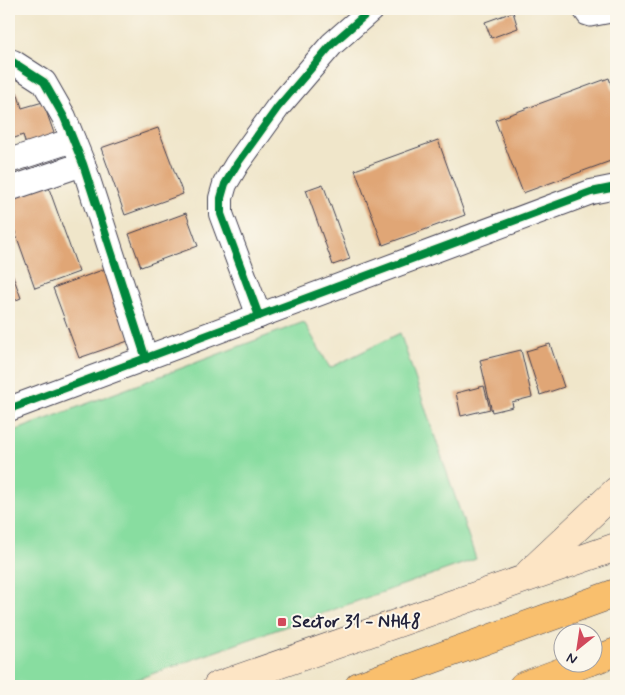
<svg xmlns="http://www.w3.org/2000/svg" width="625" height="695" viewBox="0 0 625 695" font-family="Mynerve,sans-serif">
  <rect width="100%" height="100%" fill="#fbf7ec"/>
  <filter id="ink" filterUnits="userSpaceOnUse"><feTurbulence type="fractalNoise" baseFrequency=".02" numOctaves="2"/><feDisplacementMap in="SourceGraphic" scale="10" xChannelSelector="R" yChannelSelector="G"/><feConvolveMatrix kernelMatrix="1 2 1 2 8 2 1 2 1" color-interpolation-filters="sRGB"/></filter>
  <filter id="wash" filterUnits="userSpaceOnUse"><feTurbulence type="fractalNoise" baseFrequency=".0096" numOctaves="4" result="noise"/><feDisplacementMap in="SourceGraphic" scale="20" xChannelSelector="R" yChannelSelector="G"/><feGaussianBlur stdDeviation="1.12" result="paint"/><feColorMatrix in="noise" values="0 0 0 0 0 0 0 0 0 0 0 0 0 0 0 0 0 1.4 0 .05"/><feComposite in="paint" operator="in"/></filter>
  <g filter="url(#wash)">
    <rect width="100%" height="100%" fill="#f0e6ca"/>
    <!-- green -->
    <path fill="#88dda0" stroke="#55806e" d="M304 322 330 368 400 333 476 559 118 686H9V433Z"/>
    <g id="blocks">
      <!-- building -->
      <g fill="#e0a676">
        <path d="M513 12 518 28 491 38 485 22Z"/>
        <path d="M609 78 616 99V159L523 193 495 120Z"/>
        <path d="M17 92 22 108 43 102 55 136 26 145 23 135 9 140V95Z"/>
        <path d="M158 128 183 194 125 215 101 148Z"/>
        <path d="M438 140 465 215 383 245 355 170Z"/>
        <path d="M47 183 79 272 35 288 9 215V197Z"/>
        <path d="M323 184 350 259 333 265 306 190Z"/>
        <path d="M186 213 198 246 141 267 129 234Z"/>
        <path d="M9 265 21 298 9 303Z"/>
        <path d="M105 269 131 340 79 358 53 288Z"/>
        <path d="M550 344 564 387 540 395 526 351Z"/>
        <path d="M521 350 532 397 512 402 513 407 492 412 480 360Z"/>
        <path d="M484 386 490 409 461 416 456 393Z"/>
      </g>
    </g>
  </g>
  <g filter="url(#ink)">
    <use href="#blocks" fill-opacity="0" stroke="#413f50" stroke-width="1"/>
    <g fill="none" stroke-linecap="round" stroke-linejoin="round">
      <defs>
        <path id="service" d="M577 9 584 19 590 21 616 16"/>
        <g id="minor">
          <path d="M9 61 13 62 44 82 64 117 83 164 146 359"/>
          <path d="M9 161 73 140"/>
          <path d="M9 189 83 164"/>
          <path d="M259 316 221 214V198L225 184 237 164 278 107 332 44 372 9"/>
          <path d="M9 409 591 192 616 187"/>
        </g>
        <g id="secondary">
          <path d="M530 572 616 491"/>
          <path d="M217 686 616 547"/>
        </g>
        <g id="motorway">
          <path d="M592 661 616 652"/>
          <path d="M359 686 616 593"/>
          <path d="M523 686 588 662"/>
        </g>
      </defs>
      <!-- service casing -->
      <use href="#service" stroke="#413f50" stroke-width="13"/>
      <!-- minor casing -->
      <use href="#minor" stroke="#413f50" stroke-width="26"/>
      <!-- secondary casing -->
      <use href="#secondary" stroke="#413f50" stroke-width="29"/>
      <!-- motorway casing -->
      <use href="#motorway" stroke="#413f50" stroke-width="29"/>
      <!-- service -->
      <use href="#service" stroke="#fff" stroke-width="11"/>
      <!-- minor -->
      <use href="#minor" stroke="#fff" stroke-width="24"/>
      <!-- secondary -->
      <use href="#secondary" stroke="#fde5c5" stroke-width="28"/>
      <!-- motorway -->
      <use href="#motorway" stroke="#f9bf6d" stroke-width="28"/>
      <defs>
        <g id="cycleway">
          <path d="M9 61 13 62 44 82 64 117 83 164 146 359"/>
          <path d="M259 316 221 214V198L225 184 237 164 278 107 332 44 372 9"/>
          <path d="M9 409 591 192 616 187"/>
        </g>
      </defs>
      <!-- cycleway casing -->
      <use href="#cycleway" stroke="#fbf7ec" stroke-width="11"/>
      <!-- cycleway -->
      <use href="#cycleway" stroke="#00873e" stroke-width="8"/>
    </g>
  </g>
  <!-- markers -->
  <rect fill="#d1495b" stroke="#fbf7ec" stroke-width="2" x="277" y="617" width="10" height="10" rx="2.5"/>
  <g text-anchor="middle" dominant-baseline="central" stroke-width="4" stroke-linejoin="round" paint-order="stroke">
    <!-- poi labels -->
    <g font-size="18" font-weight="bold" fill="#22223b" stroke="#fbf7ec" text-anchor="start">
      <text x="292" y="622">Sector 31 - NH48</text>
    </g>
  </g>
  <!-- margin -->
  <rect width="625" height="695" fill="none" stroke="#fbf7ec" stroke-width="30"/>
  <!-- north arrow -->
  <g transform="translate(578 648) rotate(210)"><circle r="24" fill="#fbf7ec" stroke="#a4a2a5"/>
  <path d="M0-4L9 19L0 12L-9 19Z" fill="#d1495b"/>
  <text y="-8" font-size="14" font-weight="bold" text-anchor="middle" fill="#22223b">N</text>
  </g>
</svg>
